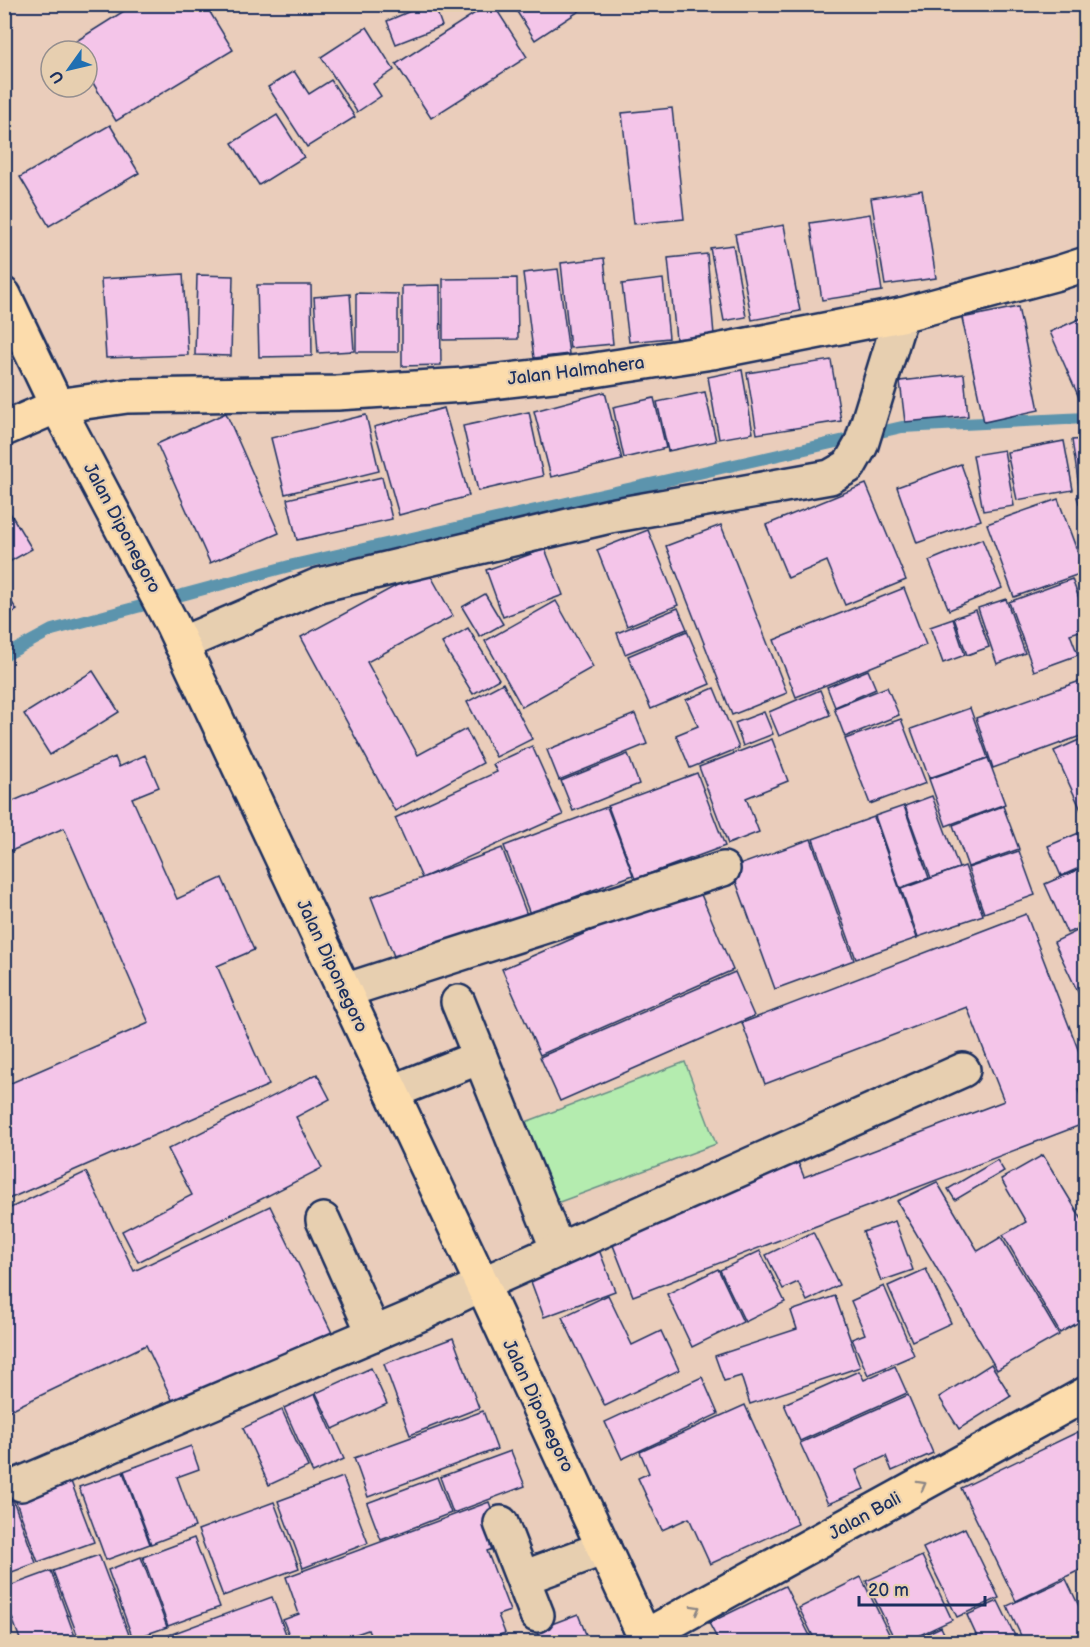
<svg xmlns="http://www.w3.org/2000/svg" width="1090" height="1647" viewBox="0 0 1090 1647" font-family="'Balsamiq Sans',sans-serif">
  <rect width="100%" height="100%" fill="#eacdbb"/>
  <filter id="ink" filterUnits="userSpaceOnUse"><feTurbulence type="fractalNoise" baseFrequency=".0167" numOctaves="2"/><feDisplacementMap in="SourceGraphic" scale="12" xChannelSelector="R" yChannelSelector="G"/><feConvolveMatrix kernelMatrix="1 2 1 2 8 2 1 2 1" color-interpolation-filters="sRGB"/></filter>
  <g filter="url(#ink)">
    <!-- green -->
    <path fill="#b4ecaf" stroke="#688e86" stroke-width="1.5" d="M685 1062 716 1144 554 1204 523 1123Z"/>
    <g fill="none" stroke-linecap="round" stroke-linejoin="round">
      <!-- stream -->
      <path stroke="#5c94ad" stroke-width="12" d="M4 656 52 630 293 565 902 427 1086 418"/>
    </g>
    <!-- building -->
    <g fill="#f4c5e9" stroke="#1b2f5e" stroke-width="1.5">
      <path d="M135 4H205L233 50 116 121 87 73V51H74L70 45Z"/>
      <path d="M427 4H434L442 26 396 44 387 21Z"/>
      <path d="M489 4H493L527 57 431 118 396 64Z"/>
      <path d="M512 4H590L535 40Z"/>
      <path d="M367 27 394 70 373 84 381 96 357 112 321 57Z"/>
      <path d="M294 71 309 94 331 80 355 117 307 147 268 87Z"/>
      <path d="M672 108 684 219 634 224 622 113Z"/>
      <path d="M277 115 304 157 259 185 232 143Z"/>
      <path d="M110 125 139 173 49 226 20 177Z"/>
      <path d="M922 190 936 278 885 285 871 198Z"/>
      <path d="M870 214 882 291 822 300 810 223Z"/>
      <path d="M784 225 800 311 752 320 735 234Z"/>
      <path d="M733 245 746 317 724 321 710 248Z"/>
      <path d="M707 254 714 335 676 339 668 258Z"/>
      <path d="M604 258 613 344 570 348 561 263Z"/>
      <path d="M558 269 569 354 534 358 523 273Z"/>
      <path d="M183 274 188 355 106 358 101 279Z"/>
      <path d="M197 275 233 276 231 356 195 355Z"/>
      <path d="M517 278 518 339 443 340V279Z"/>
      <path d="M663 279 669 338 629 342 622 284Z"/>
      <path d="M257 285H311L312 356 259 357Z"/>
      <path d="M440 285 441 365 402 366V286Z"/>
      <path d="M356 293 398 294V352H356Z"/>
      <path d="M350 294 354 351 318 353 314 297Z"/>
      <path d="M1018 307 1039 410 984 422 962 318Z"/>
      <path d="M1086 316V400L1081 402 1050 332Z"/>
      <path d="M831 360 841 421 757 434 747 373Z"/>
      <path d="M742 370 753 433 719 439 708 377Z"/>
      <path d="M964 374 968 416 905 422 900 381Z"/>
      <path d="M605 392 622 460 551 477 534 411Z"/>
      <path d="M705 392 716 441 668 451 657 402Z"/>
      <path d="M654 398 666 448 624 458 613 407Z"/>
      <path d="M444 408 469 496 399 515 374 427Z"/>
      <path d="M529 412 543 476 478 491 463 426Z"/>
      <path d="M226 413 279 533 210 563 157 444Z"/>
      <path d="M366 415 379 471 285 494 271 438Z"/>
      <path d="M1086 439V486L1079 487 1072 440Z"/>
      <path d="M1064 441 1073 490 1017 500 1007 452Z"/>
      <path d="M1004 450 1014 506 983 511 973 455Z"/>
      <path d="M961 464 981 520 917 543 897 487Z"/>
      <path d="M382 477 392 519 297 540 287 499Z"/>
      <path d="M866 484 906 580 845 605 827 561 788 578 766 525Z"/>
      <path d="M1086 494V524L1077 497Z"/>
      <path d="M1058 499 1085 572 1014 597 987 524Z"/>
      <path d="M4 503 32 549 4 565Z"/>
      <path d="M721 525 787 693 732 715 666 546Z"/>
      <path d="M648 530 678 605 627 626 597 550Z"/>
      <path d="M982 539 1002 588 949 610 929 561Z"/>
      <path d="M545 549 563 595 503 617 486 570Z"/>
      <path d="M427 569 453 616 367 662 418 755 466 729 483 763 395 811 301 637Z"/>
      <path d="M1072 579 1086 618V629L1070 634 1078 655 1034 671 1009 602Z"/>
      <path d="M904 588 926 645 796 697 774 640Z"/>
      <path d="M4 591 17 610 4 618Z"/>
      <path d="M485 594 503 624 480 637 462 607Z"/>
      <path d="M1006 599 1025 653 997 664 978 608Z"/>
      <path d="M556 601 593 667 522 707 485 641Z"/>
      <path d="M678 608 687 629 625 654 617 633Z"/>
      <path d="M976 610 989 647 967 655 954 618Z"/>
      <path d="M953 619 965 655 943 663 930 627Z"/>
      <path d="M468 628 499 679 473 694 442 643Z"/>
      <path d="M687 631 710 684 651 709 628 656Z"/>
      <path d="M868 670 876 689 835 707 827 687Z"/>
      <path d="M93 671 119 712 50 755 24 714Z"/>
      <path d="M1083 680 1086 686V734L993 768 976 718Z"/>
      <path d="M503 683 532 739 496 757 467 702Z"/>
      <path d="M887 687 899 715 845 737 834 708Z"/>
      <path d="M714 688 739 748 690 768 676 735 698 726 686 700Z"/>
      <path d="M820 690 830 715 779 736 769 712Z"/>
      <path d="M970 708 988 758 929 778 911 729Z"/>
      <path d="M764 712 773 734 743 746 735 723Z"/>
      <path d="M635 714 647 744 559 780 547 750Z"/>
      <path d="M901 719 926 783 870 804 845 739Z"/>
      <path d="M1086 737V813L1083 814 1054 751Z"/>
      <path d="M772 739 788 781 746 798 759 832 728 844 699 767Z"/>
      <path d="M532 746 563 815 422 878 395 818 497 772 493 764Z"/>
      <path d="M628 754 639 784 573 811 561 781Z"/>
      <path d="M145 755 159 787 132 798 177 899 222 878 254 950 217 966 269 1085 4 1201V1086L149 1023 64 828 4 854V805L115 757 119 767Z"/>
      <path d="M988 758 1005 804 946 826 929 779Z"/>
      <path d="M697 773 725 846 635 879 608 806Z"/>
      <path d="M932 796 959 868 931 878 905 806Z"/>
      <path d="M904 806 929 878 900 888 875 816Z"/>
      <path d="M1003 806 1019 849 968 867 953 825Z"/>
      <path d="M607 807 633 875 530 914 504 846Z"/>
      <path d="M874 817 917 938 856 959 813 839Z"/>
      <path d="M1086 830V865L1061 876 1048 846Z"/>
      <path d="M811 839 854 960 775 989 731 868Z"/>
      <path d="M502 848 527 915 397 964 371 897Z"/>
      <path d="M1019 851 1035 895 984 913 968 868Z"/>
      <path d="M965 866 983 915 918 937 901 889Z"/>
      <path d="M1084 867 1086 872V926L1067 933 1045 884Z"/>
      <path d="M697 885 733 970 540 1055 502 969Z"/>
      <path d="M1026 914 1086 1070V1087L1078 1090 1086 1109V1123L633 1296 609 1235 790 1142 804 1177 1004 1101 967 1007 765 1084 742 1023Z"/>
      <path d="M1079 930 1086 944V1009L1054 942Z"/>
      <path d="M735 972 754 1016 560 1101 540 1057Z"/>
      <path d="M317 1074 330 1099 296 1117 322 1168 138 1262 122 1231 192 1195 168 1149Z"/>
      <path d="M1043 1155 1086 1226V1318L1060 1333 1003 1235 1026 1222 1001 1179Z"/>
      <path d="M997 1160 1004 1171 955 1200 948 1189Z"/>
      <path d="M86 1172 134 1271 270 1206 333 1335 177 1410 146 1345 4 1413V1211Z"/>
      <path d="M937 1182 978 1251 1001 1237 1059 1335 997 1370 897 1201Z"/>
      <path d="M895 1221 913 1270 881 1281 863 1232Z"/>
      <path d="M813 1232 839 1285 807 1301 798 1282 783 1289 766 1255Z"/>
      <path d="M596 1242 615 1291 544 1317 526 1268Z"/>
      <path d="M760 1251 785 1302 745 1322 720 1270Z"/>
      <path d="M718 1269 743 1322 692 1347 667 1294Z"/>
      <path d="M926 1269 951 1323 912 1341 888 1286Z"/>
      <path d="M884 1286 914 1355 868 1375 852 1339 865 1334 851 1301Z"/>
      <path d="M608 1295 632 1345 661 1331 679 1370 605 1406 562 1317Z"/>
      <path d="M835 1296 860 1367 750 1404 741 1376 724 1381 715 1356 797 1329 791 1311Z"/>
      <path d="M453 1338 479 1408 410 1435 384 1364Z"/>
      <path d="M991 1364 1011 1396 959 1429 939 1397Z"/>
      <path d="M895 1366 907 1393 800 1441 784 1404 859 1371 864 1380Z"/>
      <path d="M371 1368 387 1404 333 1429 316 1393Z"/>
      <path d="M702 1377 718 1414 622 1459 605 1422Z"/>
      <path d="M315 1394 344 1459 313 1473 284 1408Z"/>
      <path d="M908 1395 933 1453 892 1471 886 1456 856 1470 864 1489 828 1504 800 1443Z"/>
      <path d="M745 1405 798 1524 710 1564 689 1518 662 1530 638 1478 649 1473 640 1452Z"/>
      <path d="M282 1410 308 1467 269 1485 243 1428Z"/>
      <path d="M483 1411 497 1449 368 1497 354 1458Z"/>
      <path d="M1086 1428V1567L1016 1601 961 1488Z"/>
      <path d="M191 1446 199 1469 177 1477 195 1527 151 1544 124 1471Z"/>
      <path d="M511 1451 525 1486 453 1513 440 1477Z"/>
      <path d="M123 1472 150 1544 106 1560 79 1487Z"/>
      <path d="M343 1477 368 1543 303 1568 278 1501Z"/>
      <path d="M437 1477 451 1513 381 1540 367 1503Z"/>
      <path d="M70 1479 94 1542 38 1562 15 1499Z"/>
      <path d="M13 1500 36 1563 4 1575V1503Z"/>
      <path d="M274 1502 299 1568 223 1596 198 1530Z"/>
      <path d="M489 1502 504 1545 487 1551 510 1611 498 1615 505 1633 479 1642H373L368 1630 333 1642H292L283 1620 299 1614 286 1577Z"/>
      <path d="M965 1528 999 1598 957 1617 923 1548Z"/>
      <path d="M194 1538 220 1607 168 1626 143 1557Z"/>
      <path d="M99 1555 131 1640 125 1642H80L53 1571Z"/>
      <path d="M922 1556 952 1620 905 1642H896L866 1581Z"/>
      <path d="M141 1557 167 1627 133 1639 108 1570Z"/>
      <path d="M51 1571 77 1642H21L4 1596V1588Z"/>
      <path d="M861 1577 893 1642H816L799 1608Z"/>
      <path d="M1066 1579 1086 1621V1642H1024L1007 1606Z"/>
      <path d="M785 1586 813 1642H719L709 1623Z"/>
      <path d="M272 1597 289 1642H150Z"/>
      <path d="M998 1601 1018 1642H966L977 1637 967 1615Z"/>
      <path d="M578 1614 589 1642H541L536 1630Z"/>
      <path d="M4 1619 13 1642H4Z"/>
      <path d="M941 1627 948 1642H908Z"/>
      <path d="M536 1638 538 1642H523Z"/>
    </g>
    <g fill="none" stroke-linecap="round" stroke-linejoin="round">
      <defs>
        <g id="minor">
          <path d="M181 644 319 585 610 516 830 477 849 466 861 445 901 315"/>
          <path d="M344 991 723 869"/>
          <path d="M458 1002 558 1250"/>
          <path d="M392 1092 480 1057"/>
          <path d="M323 1220 374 1334"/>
          <path d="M21 1484 425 1312 482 1284 963 1070"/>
          <path d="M501 1523 537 1615"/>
          <path d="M523 1578 604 1548"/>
        </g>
        <g id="major">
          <path d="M4 295 57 406 172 624 482 1284 647 1642"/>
          <path d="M4 429 57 406 127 396 337 393 464 385 588 371 712 352 901 315 1058 273 1086 264"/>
          <path d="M644 1637 1086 1394"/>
        </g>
      </defs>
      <!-- minor casing -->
      <use href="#minor" stroke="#1b2f5e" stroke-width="38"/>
      <!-- major casing -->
      <use href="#major" stroke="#1b2f5e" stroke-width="38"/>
      <!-- minor -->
      <use href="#minor" stroke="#e7cfb0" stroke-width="33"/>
      <!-- major -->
      <use href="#major" stroke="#fcdcac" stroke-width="33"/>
    </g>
    <!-- one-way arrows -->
    <defs><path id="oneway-chevron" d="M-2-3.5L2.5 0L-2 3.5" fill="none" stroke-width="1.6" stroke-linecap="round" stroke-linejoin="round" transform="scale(1.5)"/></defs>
    <g stroke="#8c8685">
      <use href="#oneway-chevron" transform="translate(922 1485) rotate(-29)"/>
      <use href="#oneway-chevron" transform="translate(696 1609) rotate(-29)"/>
    </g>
  </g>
  <g text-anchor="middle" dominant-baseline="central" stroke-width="4.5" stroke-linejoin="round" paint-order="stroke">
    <!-- street labels -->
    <g font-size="18" fill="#1b2f5e" stroke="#e7cfb0">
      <text transform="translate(576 371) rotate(-7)">Jalan Halmahera</text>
      <text transform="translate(122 528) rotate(62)">Jalan Diponegoro</text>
      <text transform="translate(332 966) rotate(65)">Jalan Diponegoro</text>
      <text transform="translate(538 1406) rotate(65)">Jalan Diponegoro</text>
      <text transform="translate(865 1516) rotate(-29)">Jalan Bali</text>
    </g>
  </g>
  <!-- margin -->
  <rect width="1090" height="1647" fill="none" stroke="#e7cfb0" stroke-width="24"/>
  <rect x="12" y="12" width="1066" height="1623" fill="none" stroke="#1b2f5e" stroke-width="2" filter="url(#ink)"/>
  <!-- north arrow -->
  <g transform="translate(69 69) rotate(236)"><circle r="28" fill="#e7cfb0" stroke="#958f8f" stroke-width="1.5"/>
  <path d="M0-4.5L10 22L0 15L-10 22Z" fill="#1f6fb2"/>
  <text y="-9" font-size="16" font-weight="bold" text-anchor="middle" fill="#1b2f5e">U</text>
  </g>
  <!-- scale -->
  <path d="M859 1596v9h126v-9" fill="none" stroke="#1b2f5e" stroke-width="3"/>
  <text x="868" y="1596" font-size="18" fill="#1b2f5e" stroke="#e7cfb0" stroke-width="4.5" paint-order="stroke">20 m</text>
</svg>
